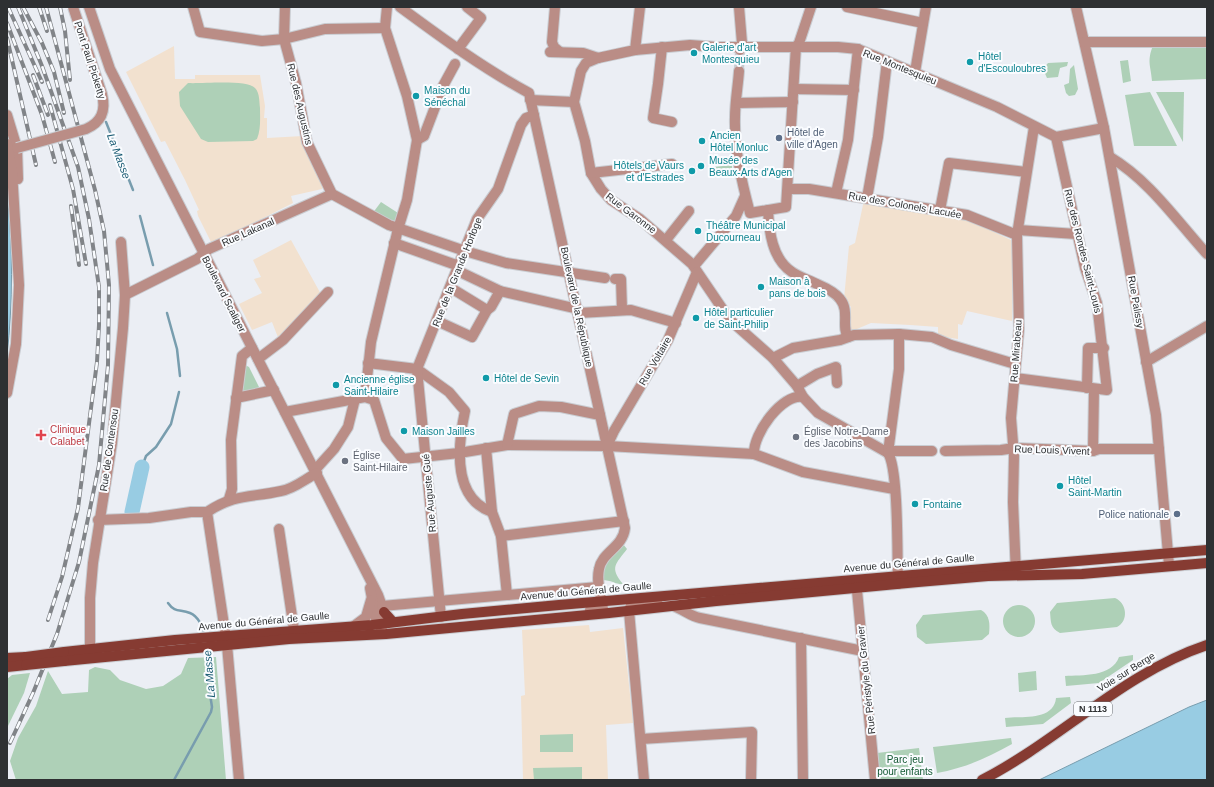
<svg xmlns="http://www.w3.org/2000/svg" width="1214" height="787" viewBox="0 0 1214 787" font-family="Arial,sans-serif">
  <rect width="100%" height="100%" fill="#ebeef4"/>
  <!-- education -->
  <g fill="#f2e1cf">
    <path d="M174 46 175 79H195V75H260L265 106 264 118H267V138L303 136 321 181 323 187 322 189 291 196 293 203 212 244 198 216 197 211 199 210 185 180 165 141 161 142 126 72Z"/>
    <path d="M864 200 971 221 1013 241 1012 321 967 311 962 325 958 324V339L938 336V327L910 325 871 323 850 332 851 307 844 299 849 246 855 243Z"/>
    <path d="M291 240 322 296 279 340 272 322 252 330 239 304 262 293 254 279 261 277 253 260Z"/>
    <path d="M589 625 590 632 623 628 633 723 606 725 608 780H523L521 696 525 695 522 630Z"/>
  </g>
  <!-- green -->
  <g fill="#aed0b7">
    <path d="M1152 48H1207V79L1152 81C1151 66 1147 63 1152 48Z"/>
    <path d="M1128 60 1131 81 1123 83 1120 61Z"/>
    <path d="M1068 62 1067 66 1060 68 1058 77 1047 78 1043 69 1048 63Z"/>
    <path d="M1074 65 1078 89 1075 95 1069 96 1066 93 1064 85 1069 83 1070 69Z"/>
    <path d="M188 83C201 84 247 79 255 88 260 93 259 102 260 108 260 119 261 129 257 139L253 141 208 142 201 139 180 106 179 92Z"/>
    <path d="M1150 92 1177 146H1134L1125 95Z"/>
    <path d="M1156 92H1184L1183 142Z"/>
    <path d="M732 165V176L715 177 714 167Z"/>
    <path d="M381 202 398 213 395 224 372 214Z"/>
    <path d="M245 365 249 367 260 389 241 394Z"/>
    <path d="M623 544 627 549C616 564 609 567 623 584 617 585 610 579 600 580L602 568Z"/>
    <path d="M1115 598C1127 603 1129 621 1117 627L1060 633C1050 628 1051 622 1050 612L1057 603Z"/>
    <circle cx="1019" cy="621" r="16"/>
    <path d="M981 610C990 615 990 624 989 634L982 640 926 644 917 637 916 625 923 615Z"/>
    <path d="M1133 655V660L1099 683 1066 686 1065 676C1082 675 1112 677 1119 657Z"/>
    <path d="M216 657 226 780H16L10 761 18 738 36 706 48 671 62 694 88 692 89 670 95 667 110 670 120 680 146 689 163 686 181 674 188 658Z"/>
    <path d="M1036 671 1037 690 1019 692 1018 673Z"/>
    <path d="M30 673 24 693 7 728V679L12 675Z"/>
    <path d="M1070 697 1071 703 1043 724 1006 727 1005 718C1021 716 1054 721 1056 698Z"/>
    <path d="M573 734V752H540V735Z"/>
    <path d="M1011 738 1012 744C987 758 965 768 937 773L933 747Z"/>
    <path d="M919 748 923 780H880L877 753Z"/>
    <path d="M582 767V780H534L533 768Z"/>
  </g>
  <!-- water -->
  <g fill="#98cce3" stroke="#789dae">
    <path d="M7 194C13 248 13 301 7 356Z"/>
    <path d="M1207 700V780H1039L1189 707Z"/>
  </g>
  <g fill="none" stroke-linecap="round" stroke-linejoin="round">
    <!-- stream -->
    <g stroke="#789dae" stroke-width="2.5">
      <path d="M106 122 133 190"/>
      <path d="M140 216 153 265"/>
      <path d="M167 313 177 349 180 376"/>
      <path d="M142 467 146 456 156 447 171 424 179 392"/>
      <path d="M168 603C175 613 180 609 190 613 198 616 204 628 205 636"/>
      <path d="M174 780 211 712 212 707 207 675 209 657 207 649"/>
    </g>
    <!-- river -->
    <path stroke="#98cce3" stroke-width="15" d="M132 512 142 467"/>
    <!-- minor-tunnel -->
    <path stroke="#c5c8cd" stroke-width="10" stroke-dasharray="10 5" stroke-linecap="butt" d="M739 71 740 50"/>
    <defs>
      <g id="minor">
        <path d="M89 7 110 69 378 595 384 612V620"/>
        <path d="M193 7 200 32 262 41 284 39 325 29 385 28"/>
        <path d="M285 7 284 39 296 83 307 142 332 194 389 225 465 251 506 263 605 278"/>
        <path d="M387 7 385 28 407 96 417 140"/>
        <path d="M400 7C442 38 483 68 529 93L625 528C623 547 602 552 599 569 596 583 601 595 603 609L590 610"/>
        <path d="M555 7 552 42 554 47 560 52"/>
        <path d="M739 7 742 43 740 50"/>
        <path d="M847 7 923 23"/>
        <path d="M1076 7 1104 128 1156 415 1169 565"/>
        <path d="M1085 42H1207"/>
        <path d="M798 46 811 7"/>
        <path d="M662 47 658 84 653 118 672 122"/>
        <path d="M458 49 481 18 467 7"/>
        <path d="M635 50 690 45 717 47H838L858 49 997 107 1056 137 1104 128"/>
        <path d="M550 52 583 53 598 58 635 50 640 7"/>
        <path d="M598 58 586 63 581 71 574 102 585 141 591 173 601 189 611 200 640 219 692 264 730 320 773 358 797 386 803 397 818 413 888 453C899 470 897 560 898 584"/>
        <path d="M739 71C738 86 735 102 735 117 734 149 742 183 750 213L786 207 796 46"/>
        <path d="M915 72 926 7"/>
        <path d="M794 89 854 90"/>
        <path d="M530 100 574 102"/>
        <path d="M737 103 793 102"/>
        <path d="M7 115 17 148 18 179"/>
        <path d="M417 140 424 136 443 86 455 64"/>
        <path d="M7 144 12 171 19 285 16 344 7 393"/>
        <path d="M1110 157C1150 181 1176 220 1207 254"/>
        <path d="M591 173 672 164"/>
        <path d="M788 189H809L967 215 1017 235"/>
        <path d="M836 193 848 140 858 49"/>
        <path d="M867 198 878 137 887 61"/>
        <path d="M768 210C769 231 772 259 792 272 799 277 809 280 817 284 824 287 835 292 840 299 850 311 841 327 848 337"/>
        <path d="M940 210 949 163 1026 172"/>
        <path d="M1018 230 1076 234"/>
        <path d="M666 240 689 211"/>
        <path d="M394 243 459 266"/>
        <path d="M694 266 736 216 745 196"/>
        <path d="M458 271 500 291 578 309"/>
        <path d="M615 279H621L622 310"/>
        <path d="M451 288 487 310"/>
        <path d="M125 295 197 259 209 249 332 194"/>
        <path d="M579 313 631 310 676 323"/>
        <path d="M437 321 472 337 487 310 491 307 500 291"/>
        <path d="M773 358 793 348 840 340 854 335 899 334 932 337 951 345 1015 364"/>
        <path d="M258 359 283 340 328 292"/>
        <path d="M1146 362 1207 326"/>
        <path d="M368 363 417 369 449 392 465 411C458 444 452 498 492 512"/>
        <path d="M1015 378 1107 390 1097 303 1085 268 1056 137"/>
        <path d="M797 386 817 374 836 367 837 383"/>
        <path d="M1087 388 1088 348H1104"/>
        <path d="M365 397 371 342 398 229 407 200 417 140"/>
        <path d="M236 398 274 390"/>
        <path d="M285 412 365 397 374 400 386 438 403 459 459 453 507 445 607 446 754 454 803 472 894 489"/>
        <path d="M507 445 514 414 539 406 561 407 600 415"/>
        <path d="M607 446 614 431 668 340 697 272"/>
        <path d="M486 448 492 512 501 536 507 595"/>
        <path d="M945 451 1001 450 1014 448 1093 451 1099 449H1159"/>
        <path d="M1093 451 1094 389"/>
        <path d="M888 453 899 369V334"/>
        <path d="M888 453 894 451H932"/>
        <path d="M754 454C753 434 782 393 803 397"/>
        <path d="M315 470 334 449 348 427 355 399"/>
        <path d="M229 499 232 489 231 440 242 356 252 348"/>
        <path d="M207 512 227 645 239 780"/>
        <path d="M207 512C236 493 250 498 281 491 294 489 305 479 317 473"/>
        <path d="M98 520 149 518 191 512H207"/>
        <path d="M279 529 294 630"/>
        <path d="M501 536 624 521"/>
        <path d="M1016 574 1013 502 1014 456 1011 418 1019 329 1017 235 1034 127"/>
        <path d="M856 580 875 780"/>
        <path d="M370 588 376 619 382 630"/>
        <path d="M382 606 598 587"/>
        <path d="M673 606C683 609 690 616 700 618L863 651"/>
        <path d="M441 617 417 369 477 219 498 189 521 125 526 118 534 115"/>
        <path d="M354 626 366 617 371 600"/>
        <path d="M801 638 803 780"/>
        <path d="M90 658V598L93 563 112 443 123 328 125 295 121 242"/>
        <path d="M641 739 752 732 751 780"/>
        <path d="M644 780 629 611 631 605 653 601 658 599"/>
      </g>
      <g id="major">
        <path d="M384 612 393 622"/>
        <path d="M64 652 175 640 372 625 462 614 559 605 1207 550"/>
        <path d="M7 658 26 657"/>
        <path d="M64 661 289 639 386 634 609 613 716 601 918 582 988 576 1082 574 1207 563"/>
        <path d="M7 667 26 665"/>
        <path d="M982 780C1060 740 1123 673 1207 645"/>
      </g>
    </defs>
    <!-- minor casing -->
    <use href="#minor" stroke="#c9ccd1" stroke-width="12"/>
    <!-- major casing -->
    <use href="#major" stroke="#c9ccd1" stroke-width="12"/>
    <!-- minor -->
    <use href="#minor" stroke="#ba8d86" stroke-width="10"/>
    <!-- major -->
    <use href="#major" stroke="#863b32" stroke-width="10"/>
    <defs>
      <g id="rail">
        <path d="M8 7 42 82"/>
        <path d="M18 7 42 66 78 167 89 219 99 287V325L97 362 78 508 62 577 48 620"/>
        <path d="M23 7 42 43 54 72 64 113"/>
        <path d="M39 7 47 31"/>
        <path d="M60 7 65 31 70 80"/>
        <path d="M7 23 42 115 55 162"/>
        <path d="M7 38 36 165"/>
        <path d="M33 75 48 115"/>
        <path d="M50 105 73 189 86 264"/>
        <path d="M71 206 79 265"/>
        <path d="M10 743 33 693 57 634 79 562 99 465 108 365 109 285 104 231 95 190 46 7"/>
      </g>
    </defs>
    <!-- rail casing -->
    <use href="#rail" stroke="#818488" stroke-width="4"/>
    <!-- rail -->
    <use href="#rail" stroke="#fafcff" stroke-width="2.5" stroke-dasharray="8" stroke-linecap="butt"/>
    <defs>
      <path id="minor-bridge" d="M17 148 86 129C102 122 106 110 102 94L73 7"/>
      <g id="major-bridge">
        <path d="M26 657 64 652"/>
        <path d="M26 665 64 661"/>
      </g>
    </defs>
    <!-- minor-bridge casing -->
    <use href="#minor-bridge" stroke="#c9ccd1" stroke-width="12" stroke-linecap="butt"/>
    <!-- major-bridge casing -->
    <use href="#major-bridge" stroke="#c9ccd1" stroke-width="12" stroke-linecap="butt"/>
    <!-- minor-bridge -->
    <use href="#minor-bridge" stroke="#ba8d86" stroke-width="10"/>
    <!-- major-bridge -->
    <use href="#major-bridge" stroke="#863b32" stroke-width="10"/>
  </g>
  <!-- markers -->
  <g fill="#0f9aa8" stroke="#fafcff" stroke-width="1.5">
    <circle cx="694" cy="53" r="4"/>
    <circle cx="970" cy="62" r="4"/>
    <circle cx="416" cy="96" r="4"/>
    <circle cx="702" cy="141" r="4"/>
    <circle cx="701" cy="166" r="4"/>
    <circle cx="692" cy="171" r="4"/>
    <circle cx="698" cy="231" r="4"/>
    <circle cx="761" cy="287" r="4"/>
    <circle cx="696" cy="318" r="4"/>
    <circle cx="486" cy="378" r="4"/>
    <circle cx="336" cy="385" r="4"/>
    <circle cx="404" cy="431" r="4"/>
    <circle cx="1060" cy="486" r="4"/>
    <circle cx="915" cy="504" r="4"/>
  </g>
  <g fill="#5c6f8a" stroke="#fafcff" stroke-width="1.5">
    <circle cx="779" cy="138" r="4"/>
    <circle cx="1177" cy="514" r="4"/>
  </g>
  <path fill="#e0444e" stroke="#fafcff" stroke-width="1.5" d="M39 429h4v4h4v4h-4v4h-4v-4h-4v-4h4z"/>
  <g fill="#6b7280" stroke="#fafcff" stroke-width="1.5">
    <circle cx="796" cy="437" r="4"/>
    <circle cx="345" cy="461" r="4"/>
  </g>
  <g text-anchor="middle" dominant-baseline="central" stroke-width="4" stroke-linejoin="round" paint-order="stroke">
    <!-- shield labels -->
    <rect fill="#fafcff" stroke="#6b6d70" stroke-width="1" x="1074" y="702" width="38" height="14" rx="3"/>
    <g font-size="9" font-weight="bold" fill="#2e3032">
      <text x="1093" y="709">N 1113</text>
    </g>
    <!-- culture labels -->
    <g font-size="10" fill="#0d838f" stroke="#fafcff" text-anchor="start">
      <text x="702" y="47">Galerie d'art<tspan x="702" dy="12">Montesquieu</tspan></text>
      <text x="978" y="56">Hôtel<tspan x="978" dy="12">d'Escouloubres</tspan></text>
      <text x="424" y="90">Maison du<tspan x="424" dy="12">Sénéchal</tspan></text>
      <text x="710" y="135">Ancien<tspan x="710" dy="12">Hôtel Monluc</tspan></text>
      <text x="709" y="160">Musée des<tspan x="709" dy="12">Beaux-Arts d'Agen</tspan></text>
      <text x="684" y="165" text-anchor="end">Hôtels de Vaurs<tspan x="684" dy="12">et d'Estrades</tspan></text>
      <text x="706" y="225">Théâtre Municipal<tspan x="706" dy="12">Ducourneau</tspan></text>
      <text x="769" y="281">Maison à<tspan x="769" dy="12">pans de bois</tspan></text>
      <text x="704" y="312">Hôtel particulier<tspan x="704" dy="12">de Saint-Philip</tspan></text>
      <text x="494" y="378">Hôtel de Sevin</text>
      <text x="344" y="379">Ancienne église<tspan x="344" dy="12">Saint-Hilaire</tspan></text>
      <text x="412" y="431">Maison Jailles</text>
      <text x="1068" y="480">Hôtel<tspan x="1068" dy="12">Saint-Martin</tspan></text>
      <text x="923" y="504">Fontaine</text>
    </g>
    <!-- street labels -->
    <g font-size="10" fill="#2e3032" stroke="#fafcff">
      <text transform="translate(90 60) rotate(72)">Pont Paul Picketty</text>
      <text transform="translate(900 67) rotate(22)">Rue Montesquieu</text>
      <text transform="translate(300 104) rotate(77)">Rue des Augustins</text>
      <text transform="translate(905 205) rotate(10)">Rue des Colonels Lacuée</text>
      <text transform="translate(631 213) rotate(37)">Rue Garonne</text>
      <text transform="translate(248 232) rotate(-24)">Rue Lakanal</text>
      <text transform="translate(1083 251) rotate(76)">Rue des Rondes Saint-Louis</text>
      <text transform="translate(457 272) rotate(-68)">Rue de la Grande Horloge</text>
      <text transform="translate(224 294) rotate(63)">Boulevard Scaliger</text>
      <text transform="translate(1136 302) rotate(80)">Rue Palissy</text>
      <text transform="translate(577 307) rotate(78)">Boulevard de la République</text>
      <text transform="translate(1016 351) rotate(-86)">Rue Mirabeau</text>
      <text transform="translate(655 361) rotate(-60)">Rue Voltaire</text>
      <text transform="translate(109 450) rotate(-82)">Rue de Contensou</text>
      <text transform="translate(1052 450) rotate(2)">Rue Louis Vivent</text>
      <text transform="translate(429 493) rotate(-95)">Rue Auguste Gué</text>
      <text transform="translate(909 563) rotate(-5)">Avenue du Général de Gaulle</text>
      <text transform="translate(586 591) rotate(-5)">Avenue du Général de Gaulle</text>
      <text transform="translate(264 621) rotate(-5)">Avenue du Général de Gaulle</text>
      <text transform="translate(1126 672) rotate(-32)">Voie sur Berge</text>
      <text transform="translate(866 680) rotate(-96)">Rue Péristyle du Gravier</text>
    </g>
    <!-- service labels -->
    <g font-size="10" fill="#4e5e75" stroke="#fafcff" text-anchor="start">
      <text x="787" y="132">Hôtel de<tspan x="787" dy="12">ville d'Agen</tspan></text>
      <text x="1169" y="514" text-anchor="end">Police nationale</text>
    </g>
    <!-- health labels -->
    <g font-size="10" fill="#be3a42" stroke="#fafcff" text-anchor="start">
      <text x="50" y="429">Clinique<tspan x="50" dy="12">Calabet</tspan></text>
    </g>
    <!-- worship labels -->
    <g font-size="10" fill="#5b616d" stroke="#fafcff" text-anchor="start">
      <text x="804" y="431">Église Notre-Dame<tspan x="804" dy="12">des Jacobins</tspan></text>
      <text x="353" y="455">Église<tspan x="353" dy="12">Saint-Hilaire</tspan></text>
    </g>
    <!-- park labels -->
    <g font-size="10" fill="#115731" stroke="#fafcff">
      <text x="905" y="759">Parc jeu<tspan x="905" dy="12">pour enfants</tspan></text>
    </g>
    <!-- water labels -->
    <g font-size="11" font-style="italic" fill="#185a72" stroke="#fafcff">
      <text transform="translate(119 156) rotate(69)">La Masse</text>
      <text transform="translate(209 674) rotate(-95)">La Masse</text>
    </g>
  </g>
  <!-- border -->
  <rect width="1214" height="787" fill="none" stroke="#2e3032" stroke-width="16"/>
</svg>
